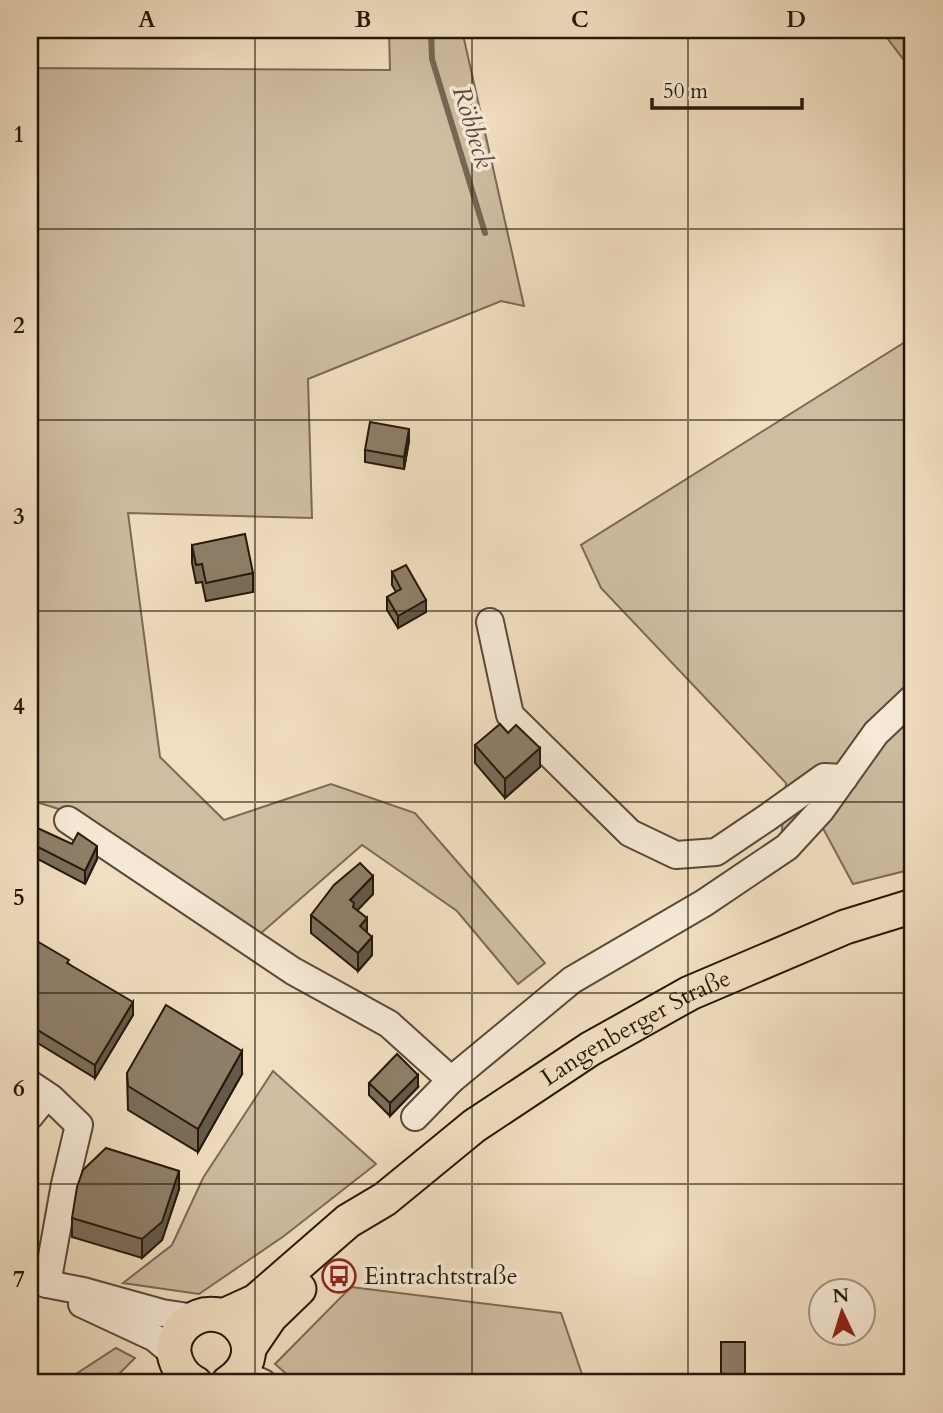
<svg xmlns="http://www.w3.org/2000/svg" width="943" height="1413" viewBox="0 0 943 1413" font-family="Cardo,serif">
  <rect width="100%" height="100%" fill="#f2dfc1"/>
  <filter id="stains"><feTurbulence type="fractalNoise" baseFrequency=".00286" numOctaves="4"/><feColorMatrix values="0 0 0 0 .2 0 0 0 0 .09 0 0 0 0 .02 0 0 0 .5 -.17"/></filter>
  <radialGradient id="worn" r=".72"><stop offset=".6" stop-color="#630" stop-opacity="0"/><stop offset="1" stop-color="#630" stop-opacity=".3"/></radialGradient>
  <!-- green -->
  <g fill="#cfbda2" stroke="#7a6a56" stroke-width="2">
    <path d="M389 30H462L524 306 501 301 308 379 312 518 128 513 160 757 224 820 331 784 415 813 545 963 518 984 457 911 362 845 260 934 78 815 30 800V68L390 70Z"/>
    <path d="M881 30H902L913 43V72Z"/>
    <path d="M913 337V869L853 884 811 806 781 841 786 783 601 588 581 545Z"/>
    <path d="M273 1071 376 1164 284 1236 199 1294 123 1283 172 1245 203 1178Z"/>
    <path d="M351 1287 561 1313 585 1383H297L275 1364Z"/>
    <path d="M116 1348 135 1358 110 1383H62Z"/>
  </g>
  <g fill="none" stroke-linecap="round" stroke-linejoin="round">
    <!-- stream -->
    <path stroke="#766753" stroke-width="6" d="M431 30 432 59 485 233"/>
    <defs>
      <g id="minor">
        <path d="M490 622 510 715 630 833 676 855 716 852 768 817 824 777 844 778"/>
        <path d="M68 820 293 971 389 1024 451 1080"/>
        <path d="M30 1084 51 1098 79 1125 65 1184 47 1284"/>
        <path d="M30 1116 46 1096"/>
        <path d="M415 1117 451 1080 572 980 704 903 787 847 821 810 876 733 913 698"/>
        <path d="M31 1279 47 1284 83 1291 162 1313 195 1318"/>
        <path d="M82 1304 155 1338 174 1354"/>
        <path d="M241 1373 263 1383"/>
      </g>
      <g id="major">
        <path id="s1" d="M223 1316 256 1301 348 1221 385 1199 474 1126 590 1049 690 993 845 927 913 906"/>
        <path d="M249 1348 270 1317 299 1289"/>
        <path d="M195 1383C184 1378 176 1366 174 1353 173 1341 177 1332 186 1324 226 1291 278 1350 228 1383"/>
      </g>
    </defs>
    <!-- minor casing -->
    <use href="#minor" stroke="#584a38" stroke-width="30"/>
    <!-- major casing -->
    <use href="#major" stroke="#24180a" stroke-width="37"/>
    <!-- minor -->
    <use href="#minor" stroke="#f7ead7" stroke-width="26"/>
    <!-- major -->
    <use href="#major" stroke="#f2dfc1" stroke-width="33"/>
  </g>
  <!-- wall -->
  <g fill="#7b6d5a" stroke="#24180a" stroke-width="2">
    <path d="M409 441 404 469 365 462V450Z"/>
    <path d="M192 545 253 573V592L206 601 202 582 196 583 192 563Z"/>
    <path d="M392 572 426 612 398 628 387 610V597L396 592 392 585Z"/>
    <path d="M508 733 540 767 505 798 475 763V745Z"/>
    <path d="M30 833 97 859 85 884 30 855Z"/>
    <path d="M373 894 357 910 367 932 372 955 358 971 311 933V915Z"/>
    <path d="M30 937 69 964 133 1015 95 1078 31 1039 30 1040Z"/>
    <path d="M127 1073 242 1074 198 1152 128 1110Z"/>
    <path d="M369 1083 418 1087 390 1116 369 1095Z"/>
    <path d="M179 1189 162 1240 142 1258 72 1237V1218Z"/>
  </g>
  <!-- shaded-wall -->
  <g fill="#64594a" stroke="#24180a" stroke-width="2">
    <path d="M409 429V441L404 469V457Z"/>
    <path d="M426 600V612L398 628V616Z"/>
    <path d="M540 748V767L505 798V779Z"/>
    <path d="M97 846V859L85 884V871Z"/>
    <path d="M373 876V894L354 914 350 900Z"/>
    <path d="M367 918V937L360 926Z"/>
    <path d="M372 937V955L358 971V953Z"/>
    <path d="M133 1002V1015L95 1078V1065Z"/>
    <path d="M242 1051V1074L198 1152V1129Z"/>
    <path d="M418 1075V1087L390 1116V1103Z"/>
    <path d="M179 1171V1189L162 1240 142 1258V1239Z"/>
  </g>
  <!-- building -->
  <g fill="#8f7f69" stroke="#24180a" stroke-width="2">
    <path d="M370 422 409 429 404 457 365 450Z"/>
    <path d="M245 534 253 573 206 583 202 564 196 565 192 545Z"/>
    <path d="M406 565 426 600 398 616 387 597 401 589 392 572Z"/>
    <path d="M500 724 508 733 516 725 540 748 505 779 475 745Z"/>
    <path d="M33 826 72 844 78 833 97 846 85 871 30 843V833Z"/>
    <path d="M360 863 373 876 350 900 354 903 353 907 367 918 360 926 372 937 358 953 311 915 334 885Z"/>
    <path d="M30 937 69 960 67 963 133 1002 95 1065 31 1026 30 1027Z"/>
    <path d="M166 1005 242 1051 198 1129 128 1086 127 1073Z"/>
    <path d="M397 1054 418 1075 390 1103 369 1083Z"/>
    <path d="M106 1148 179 1171 162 1222 142 1239 72 1218 77 1187 83 1170Z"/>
    <rect x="721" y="1342" width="24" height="41"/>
  </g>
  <!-- grid -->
  <path fill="none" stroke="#24180a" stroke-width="2" stroke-opacity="0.55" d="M255 30V1383M472 30V1383M688 30V1383M30 229H913M30 420H913M30 611H913M30 802H913M30 993H913M30 1184H913"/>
  <!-- icons -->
  <defs>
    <symbol id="bus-ring" viewBox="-11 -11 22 22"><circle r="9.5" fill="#f7ead7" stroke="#8f2418" stroke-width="1.5"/><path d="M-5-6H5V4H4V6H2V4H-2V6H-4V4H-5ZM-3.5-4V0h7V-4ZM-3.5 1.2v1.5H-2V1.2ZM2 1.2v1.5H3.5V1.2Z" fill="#8f2418"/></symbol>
  </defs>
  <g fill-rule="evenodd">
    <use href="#bus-ring" x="320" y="1257" width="38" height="38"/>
  </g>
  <g text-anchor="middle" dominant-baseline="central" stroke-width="7" stroke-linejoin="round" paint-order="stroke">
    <!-- street labels -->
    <g font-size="24" fill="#24180a" stroke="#f7ead7">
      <text stroke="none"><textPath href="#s1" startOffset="506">Langenberger Straße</textPath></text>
    </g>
    <!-- poi labels -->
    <g font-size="24" fill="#24180a" stroke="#f7ead7" text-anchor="start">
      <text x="364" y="1276">Eintrachtstraße</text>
    </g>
    <!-- water labels -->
    <g font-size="26" font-style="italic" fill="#5a4c3a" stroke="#f7ead7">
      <text transform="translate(473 127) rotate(73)">Röbbeck</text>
    </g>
  </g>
  <!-- margin -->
  <rect width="943" height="1413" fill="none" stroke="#f2dfc1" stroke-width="77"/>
  <!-- north arrow -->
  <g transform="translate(842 1312) rotate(356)"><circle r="33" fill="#f7ead7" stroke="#a39685" stroke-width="2"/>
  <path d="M0-5L12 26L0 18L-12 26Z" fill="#8f2418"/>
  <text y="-10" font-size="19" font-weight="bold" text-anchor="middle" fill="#24180a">N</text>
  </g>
  <!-- scale -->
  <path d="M652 98v10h150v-10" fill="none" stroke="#24180a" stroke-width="3.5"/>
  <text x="663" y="98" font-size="21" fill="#24180a" stroke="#f7ead7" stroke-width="5" paint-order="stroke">50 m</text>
  <rect x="38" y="38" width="866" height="1336" fill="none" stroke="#24180a" stroke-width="2.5"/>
  <g font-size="23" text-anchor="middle" font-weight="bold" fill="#24180a">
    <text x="147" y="27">A</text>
    <text x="363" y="27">B</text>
    <text x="580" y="27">C</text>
    <text x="796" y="27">D</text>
    <text x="19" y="142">1</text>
    <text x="19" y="333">2</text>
    <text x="19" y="524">3</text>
    <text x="19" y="714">4</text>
    <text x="19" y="905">5</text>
    <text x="19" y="1096">6</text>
    <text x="19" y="1287">7</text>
  </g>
  <rect width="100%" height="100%" filter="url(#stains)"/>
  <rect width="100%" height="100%" fill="url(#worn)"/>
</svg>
